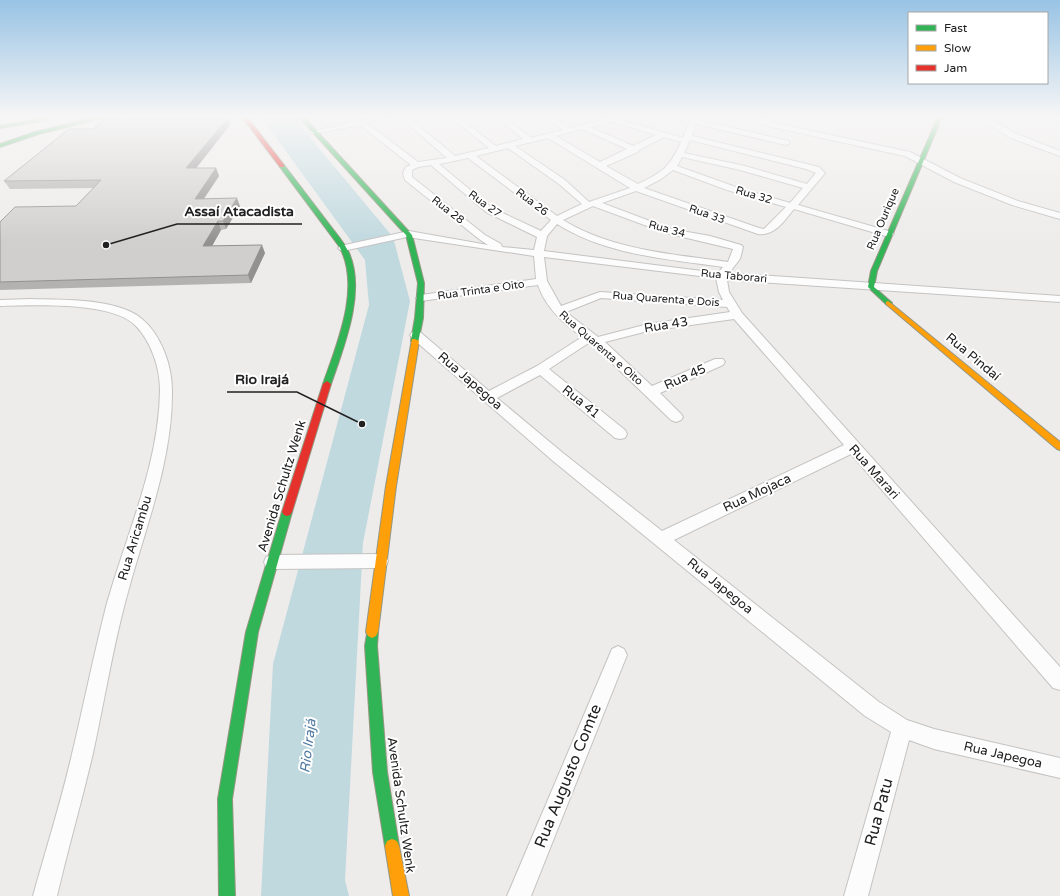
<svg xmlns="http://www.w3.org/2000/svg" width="1060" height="896" viewBox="0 0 1060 896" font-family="'Varela Round',sans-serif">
  <rect width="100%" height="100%" fill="#eeecea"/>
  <!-- water -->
  <path fill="#c0d9df" d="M261 117H293L393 237 410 301 363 543 345 880 349 896H261L273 664 369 305 365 260Z"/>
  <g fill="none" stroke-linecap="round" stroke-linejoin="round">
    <defs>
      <g id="street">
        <path d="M376 117H392L367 123 418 162 447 158 400 117H408L455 156 489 148 450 117H458L496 146 523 139 496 117H504L531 138 563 130 545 117H553L570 128 614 117H627L621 120 683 138 689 123 671 117H698L697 120 789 141 790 143 786 145 696 124 692 136 819 167 825 173 798 205 892 232 894 234 889 237 794 209C784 221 775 236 758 234L636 191 602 203 671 229 710 236 741 245 743 247 740 259 729 273 1060 296V302L727 280 729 292 742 313 1060 667V690L1053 688 851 454 674 540 879 702 907 720 934 729 1060 758V778L934 749 909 740 868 896H844L891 732 865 716 553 461 412 338 410 335 412 332H420L489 391 537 366 582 337C563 323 546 308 538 285L421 301 416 298 421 295 536 279 534 256 407 237 343 251 340 250 338 248 340 246 409 231 488 245 479 239 405 180 403 173 406 167 411 165 360 125 313 134 309 132ZM613 122 656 135 633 146 590 127ZM582 129 627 149 600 162 556 136ZM664 137 681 142C670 167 663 172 638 184L606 166 638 152 639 150ZM548 138 630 188 589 202 565 180 515 146ZM690 140 806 169 816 173 807 184 745 166 684 153ZM508 148 559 184 582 204 557 216 476 156ZM682 157 740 170 803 188 790 203 733 186 677 166ZM468 158 551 220 541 231 492 208 439 164ZM431 165 486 212 537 237 534 250 502 247 501 244 485 235 412 177V170L418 167ZM673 170 727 190 786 207 764 229 759 228 644 188 661 179ZM593 206 666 233 733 249 728 262C672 254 612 250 563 220ZM557 224C606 255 667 259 723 267L718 273 544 251 547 236ZM544 257 716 278 719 292 723 300 600 292 561 306 547 281ZM601 298 727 307 730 312 648 324 598 337 566 312ZM734 319 844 445 662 531 563 453 497 398 540 375 615 438 620 439 625 438 627 434 625 430 549 369 590 342 671 420 676 422 681 420 683 417 681 414 660 393 723 365 725 362 723 359H715L652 386 605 342 648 331Z"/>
        <path d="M743 117H755L774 123 910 152 960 178 1018 201 1060 213V219L1012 205 954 182 905 156 772 127Z"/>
        <path d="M977 117H986L1017 134 1060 151V156L1011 138Z"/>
        <path d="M31 299C62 300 118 298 142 319 161 335 172 365 172 390 173 463 143 533 125 603 112 652 104 703 93 753 82 801 68 848 57 896H33C46 849 61 802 72 754 84 704 94 653 107 603 127 533 159 464 160 390 160 367 151 342 136 326 113 301 32 305 0 306V300Z"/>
        <path d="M380 554 386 556 388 561 386 566 380 568 272 569 266 567 264 562 266 557 272 555Z"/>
        <path d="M618 646 624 649 627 655 531 896H507L612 649Z"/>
      </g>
      <g id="fast">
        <path d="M97 117H106L39 134 0 147V144L35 132Z"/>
        <path d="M299 117H304L412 235 424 283 423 318 418 343H415L411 341 415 318 418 283 406 235Z"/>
        <path d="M938 117H942L877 271 874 287 892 303 888 305 886 304 868 287 871 271Z"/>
        <path d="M46 118 48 120 0 128V126Z"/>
        <path d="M280 165H284C300 186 316 207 332 228 338 236 345 244 349 253 366 292 344 346 331 384L327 387 323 384C337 344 362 286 339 246L280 167Z"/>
        <path d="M287 508 290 509 292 512 258 632 232 799 235 896H219L218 799 246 632 282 512 284 509Z"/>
        <path d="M372 626 376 628 378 632 377 646 387 772 399 846 397 851 392 853 387 851 385 846 373 772 365 646 368 628Z"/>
      </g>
      <g id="slow">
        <path d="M888 301 1060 442V450L1057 449 886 304V302Z"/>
        <path d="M412 339H415L419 341 396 486 378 632 376 636 372 638 368 636 366 632 386 486Z"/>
        <path d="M392 839 397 841 399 846 409 896H393L385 846 387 841Z"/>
      </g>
      <g id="jam">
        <path d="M242 117H247L284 165V167H280Z"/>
        <path d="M327 381 331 384 292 512 290 515 287 516 284 515 282 512 323 384Z"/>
      </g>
    </defs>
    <!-- street casing -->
    <use href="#street" stroke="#c4c3c2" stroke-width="2"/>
    <!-- fast casing -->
    <use href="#fast" stroke="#969783" stroke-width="2"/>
    <!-- slow casing -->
    <use href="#slow" stroke="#969783" stroke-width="2"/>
    <!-- jam casing -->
    <use href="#jam" stroke="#969783" stroke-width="2"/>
    <!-- street -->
    <use href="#street" fill="#fcfcfc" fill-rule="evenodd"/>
    <!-- fast -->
    <use href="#fast" fill="#30b455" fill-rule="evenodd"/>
    <!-- slow -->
    <use href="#slow" fill="#ff9f0a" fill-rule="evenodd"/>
    <!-- jam -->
    <use href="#jam" fill="#e5322d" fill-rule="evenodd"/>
  </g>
  <!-- wall -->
  <path fill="#b4b2b0" d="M228 118 230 125 196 168H216L219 176 204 199 240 206 226 229 221 230 212 246 265 253 251 283 0 290V222L76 206 94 188 10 189 4 181 93 129Z"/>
  <!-- shaded-wall -->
  <g fill="#929190">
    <path d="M228 118 230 125 190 176 186 168Z"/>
    <path d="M216 168 219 176 198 207 195 199Z"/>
    <path d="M237 198 240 206 226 229 223 221Z"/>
    <path d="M218 221 221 230 207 255 203 246Z"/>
    <path d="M262 245 265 253 251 283 248 275Z"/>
  </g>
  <!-- building -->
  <path fill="#d1cfcd" stroke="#929190" d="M228 118 186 168H216L195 199 237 198 223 221H218L203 246 262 245 248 275 0 282V222L15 207 76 206 101 180 4 181 69 129H93L105 119Z"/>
  <!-- sky -->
  <linearGradient id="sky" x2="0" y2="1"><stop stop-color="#98c3e4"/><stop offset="0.48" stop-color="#f7f6f6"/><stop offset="1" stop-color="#f7f6f6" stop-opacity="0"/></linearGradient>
  <rect width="1060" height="243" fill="url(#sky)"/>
  <g text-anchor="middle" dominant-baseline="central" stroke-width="4" stroke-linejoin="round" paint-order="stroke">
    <!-- far-street labels -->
    <g font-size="11" fill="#212121" stroke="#fff">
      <text transform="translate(754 195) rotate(17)">Rua 32</text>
      <text transform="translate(532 202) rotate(37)">Rua 26</text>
      <text transform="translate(485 204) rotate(36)">Rua 27</text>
      <text transform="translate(448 210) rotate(38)">Rua 28</text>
      <text transform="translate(707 214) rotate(19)">Rua 33</text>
      <text transform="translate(883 219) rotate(-67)">Rua Ourique</text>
      <text transform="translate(667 229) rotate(15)">Rua 34</text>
      <text transform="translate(734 276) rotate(5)">Rua Taborari</text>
      <text transform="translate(481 290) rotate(-8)">Rua Trinta e Oito</text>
      <text transform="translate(666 299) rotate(4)">Rua Quarenta e Dois</text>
      <text transform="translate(601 348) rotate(41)">Rua Quarenta e Oito</text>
    </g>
    <!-- street labels -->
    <g font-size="13" fill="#212121" stroke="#fff">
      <text transform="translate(666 325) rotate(-9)">Rua 43</text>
      <text transform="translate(973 357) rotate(40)">Rua Pindaí</text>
      <text transform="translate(685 377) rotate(-24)">Rua 45</text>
      <text transform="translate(470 381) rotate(41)">Rua Japegoa</text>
      <text transform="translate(581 402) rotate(39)">Rua 41</text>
      <text transform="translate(874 472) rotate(48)">Rua Marari</text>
      <text transform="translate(282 486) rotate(-73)">Avenida Schultz Wenk</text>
      <text transform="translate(757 493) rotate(-25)">Rua Mojaca</text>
      <text transform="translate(135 538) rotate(-73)">Rua Aricambu</text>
      <text transform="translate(720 586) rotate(39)">Rua Japegoa</text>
      <text transform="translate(1003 755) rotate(13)">Rua Japegoa</text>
      <text transform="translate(401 805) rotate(82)">Avenida Schultz Wenk</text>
    </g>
    <!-- water labels -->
    <g font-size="14" font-style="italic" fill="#517aa2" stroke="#fff">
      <text transform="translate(308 746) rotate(-83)">Rio Irajá</text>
    </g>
    <!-- near-street labels -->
    <g font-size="16" fill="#212121" stroke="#fff">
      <text transform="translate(568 776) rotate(-68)">Rua Augusto Comte</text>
      <text transform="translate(879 812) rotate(-75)">Rua Patu</text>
    </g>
  </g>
  <!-- callouts -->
  <path fill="none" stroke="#212121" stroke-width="1.5" d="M106 245L177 224H302M362 424L297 392H227"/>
  <g fill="#212121" stroke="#fff" stroke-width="1.5">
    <circle cx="106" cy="245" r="4"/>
    <circle cx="362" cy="424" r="4"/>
  </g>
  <g font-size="14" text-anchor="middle" font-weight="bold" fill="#212121" stroke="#fff" stroke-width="4" stroke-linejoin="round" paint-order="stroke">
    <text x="239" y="216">Assaí Atacadista</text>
    <text x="262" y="384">Rio Irajá</text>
  </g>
  <!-- legend -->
  <rect x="908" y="12" width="140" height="72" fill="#ffffff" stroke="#a6a6a6"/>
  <rect x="916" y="25" width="20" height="6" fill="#30b455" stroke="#a6a6a6"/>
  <text x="944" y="32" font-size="12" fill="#212121">Fast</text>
  <rect x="916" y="45" width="20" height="6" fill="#ff9f0a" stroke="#a6a6a6"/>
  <text x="944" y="52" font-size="12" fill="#212121">Slow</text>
  <rect x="916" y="65" width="20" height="6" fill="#e5322d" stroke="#a6a6a6"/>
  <text x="944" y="72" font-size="12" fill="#212121">Jam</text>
</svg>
